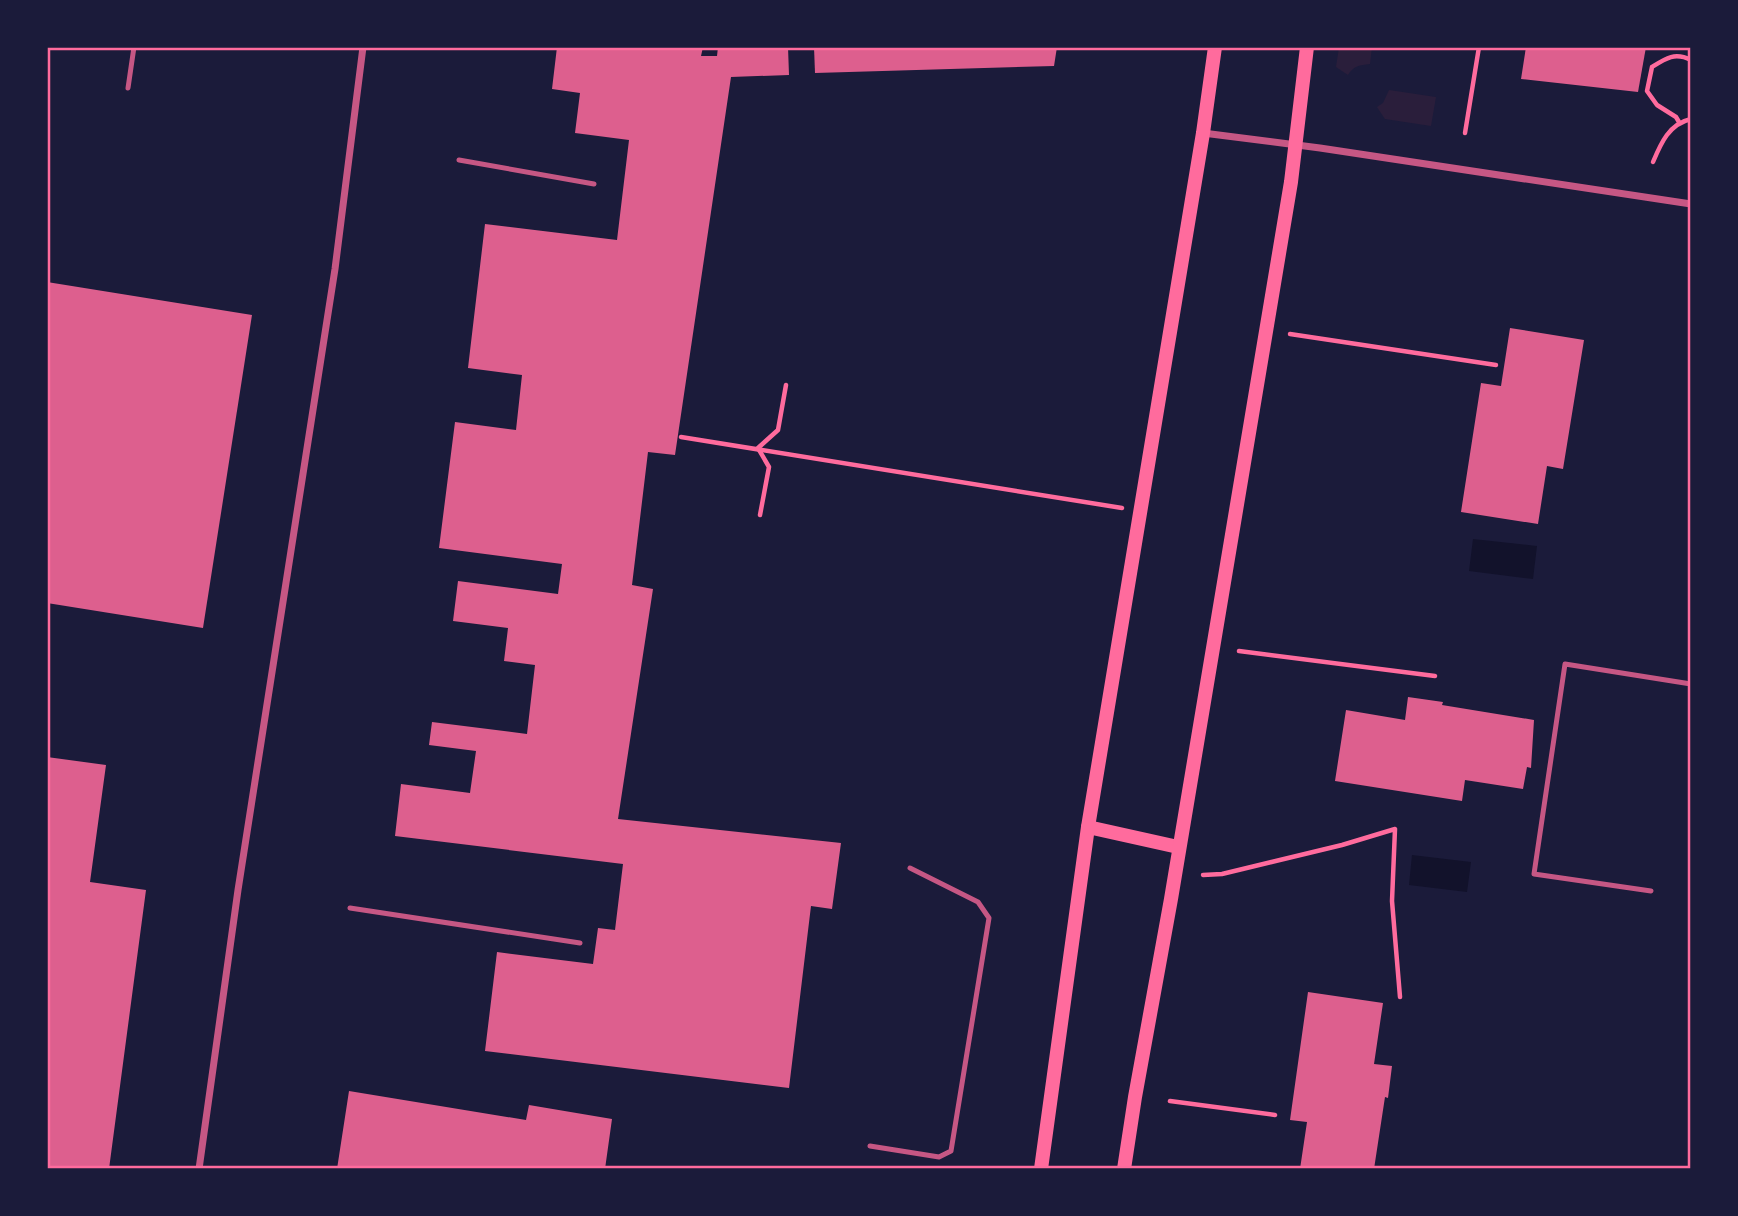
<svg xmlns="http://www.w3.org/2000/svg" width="1738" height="1216" viewBox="0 0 1738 1216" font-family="Poppins,sans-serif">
  <rect width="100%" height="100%" fill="#1b1b3a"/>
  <!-- green -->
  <g fill="#2a1e3b">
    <path d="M1339 47H1372L1370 64C1360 65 1353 66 1348 75L1336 67Z"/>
    <path d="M1389 90 1436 97 1431 126 1385 119 1377 107 1383 103Z"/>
  </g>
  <!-- water -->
  <g fill="#12122b">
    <path d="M1473 539 1537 546 1533 579 1469 571Z"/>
    <path d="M1412 855 1471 862 1467 892 1409 885Z"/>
  </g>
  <!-- building -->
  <g fill="#dd5f8e">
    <path d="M557 47H703L701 56H717L718 47H788L789 75 731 77 675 455 648 452 632 585 653 589 618 819 841 843 832 909 811 906 789 1088 485 1051 497 952 593 964 598 928 615 930 623 864 395 836 401 784 470 793 476 751 429 745 432 722 527 734 535 665 504 661 508 628 453 621 458 581 558 594 562 564 439 548 455 422 516 430 522 375 468 368 485 224 617 240 629 140 575 133 580 93 552 89Z"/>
    <path d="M814 47H1057L1054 66 815 73Z"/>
    <path d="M1526 47H1646L1638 92 1521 79Z"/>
    <path d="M47 282 252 315 203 628 47 603Z"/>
    <path d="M1510 328 1584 340 1563 469 1547 466 1538 524 1461 512 1481 383 1501 386Z"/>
    <path d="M1408 697 1443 702 1442 705 1534 720 1531 768 1527 767 1523 789 1465 780 1462 801 1335 781 1346 710 1405 720Z"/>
    <path d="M47 757 106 765 90 882 146 890 109 1169H47Z"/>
    <path d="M1308 992 1383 1003 1374 1064 1392 1066 1388 1098 1385 1097 1374 1169H1300L1307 1122 1290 1120Z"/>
    <path d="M349 1091 526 1120 529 1105 612 1119 605 1169H337Z"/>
  </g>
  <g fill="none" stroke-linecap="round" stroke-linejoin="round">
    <!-- path -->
    <g stroke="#ff6b9d" stroke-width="4.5">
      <path d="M1679 122 1676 117 1657 105 1647 91 1652 67C1666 58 1675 52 1691 60"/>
      <path d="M1465 133 1479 47"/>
      <path d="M1653 162C1661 143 1669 124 1691 119"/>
      <path d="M1290 334 1496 365"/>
      <path d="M681 437 1122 508"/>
      <path d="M760 515 769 467 758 448 778 430 786 385"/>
      <path d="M1239 651 1435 676"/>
      <path d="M1203 875 1222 874 1342 845 1395 829 1392 901 1400 997"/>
      <path d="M1170 1101 1275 1115"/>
    </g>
    <!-- service -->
    <g stroke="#c65784" stroke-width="5">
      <path d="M128 88 134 47"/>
      <path d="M459 160 594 184"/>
      <path d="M1651 891 1534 874 1565 664 1691 684"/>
      <path d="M350 908 580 943"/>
      <path d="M870 1146 939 1157 951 1151 989 918 978 902 910 868"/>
    </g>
    <!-- minor -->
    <g stroke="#c65784" stroke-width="7">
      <path d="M1203 133 1320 148 1691 204"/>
      <path d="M199 1169 238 890 335 269 363 47"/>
    </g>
    <!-- secondary -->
    <g stroke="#ff6b9d" stroke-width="14">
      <path d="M1088 827 1178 847"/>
      <path d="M1041 1169 1088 827 1203 133 1215 47"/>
      <path d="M1124 1169 1135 1097 1171 899 1291 182 1307 47"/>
    </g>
  </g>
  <!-- border -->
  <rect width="1738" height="1216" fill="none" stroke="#1b1b3a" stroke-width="98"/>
  <rect x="49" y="49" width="1640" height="1118" fill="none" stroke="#ff6b9d" stroke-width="2.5"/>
</svg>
